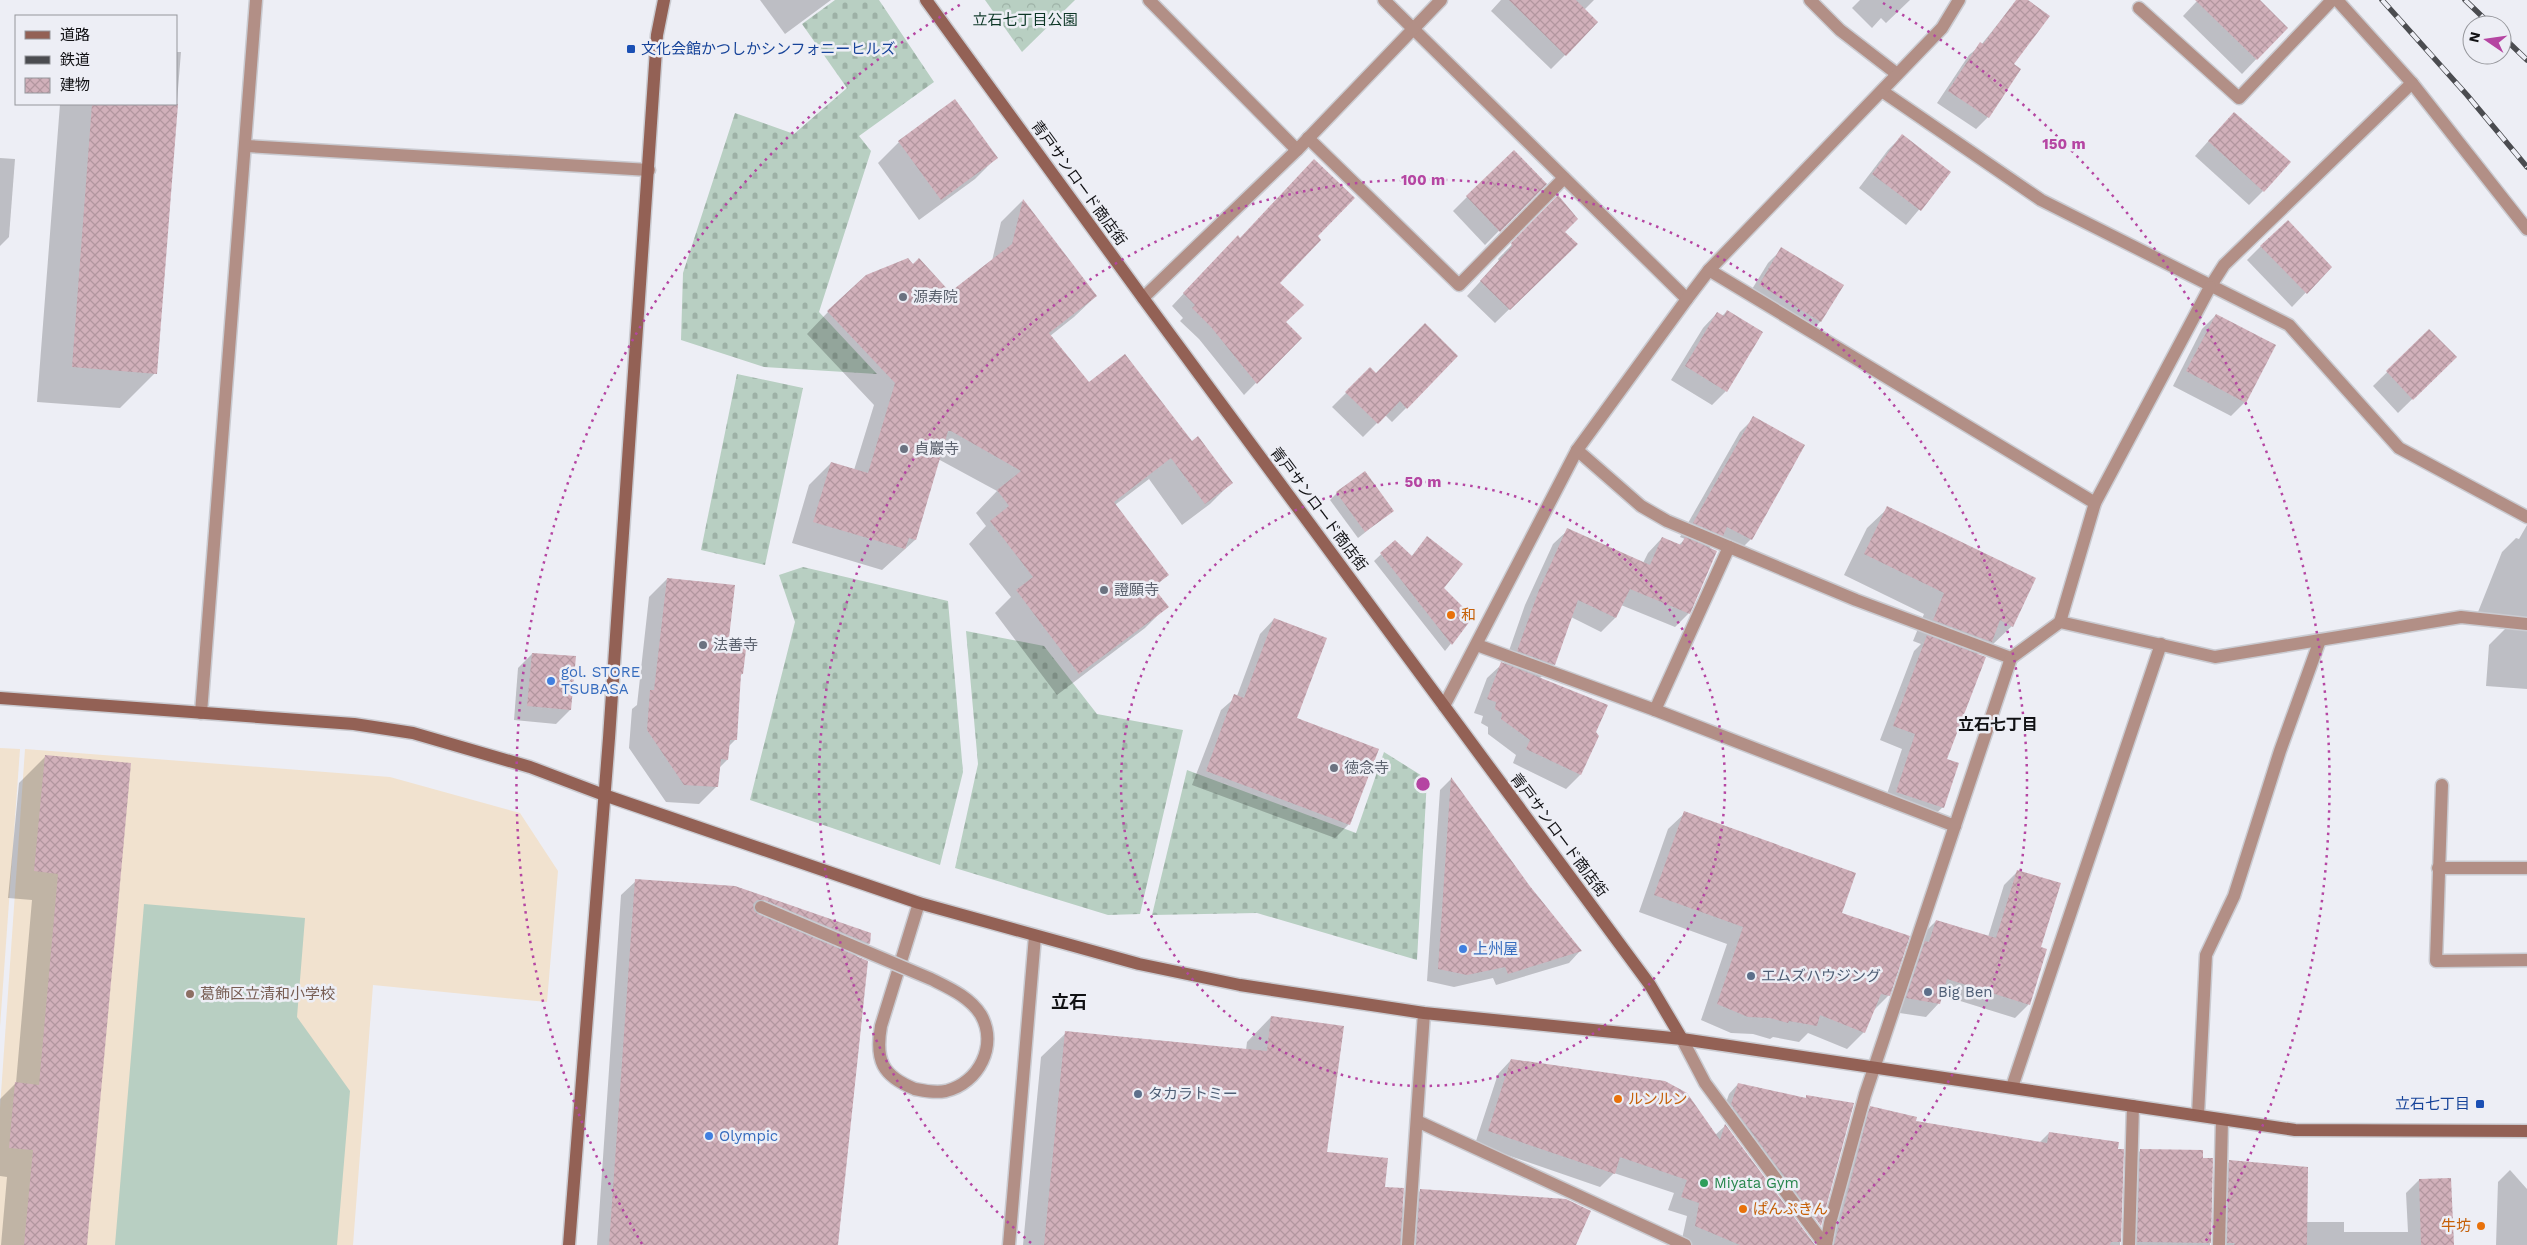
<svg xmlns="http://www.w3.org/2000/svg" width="2527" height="1245" viewBox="0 0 2527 1245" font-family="'Work Sans','Noto Sans JP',sans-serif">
  <defs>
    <pattern id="cemetery-stones" width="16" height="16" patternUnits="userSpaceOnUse" patternTransform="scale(1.25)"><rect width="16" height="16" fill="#b8cfc2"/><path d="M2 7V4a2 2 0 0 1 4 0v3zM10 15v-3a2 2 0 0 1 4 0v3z" fill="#9db1a6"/></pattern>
    <pattern id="park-crowns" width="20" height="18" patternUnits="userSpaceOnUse" patternTransform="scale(1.25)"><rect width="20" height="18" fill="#b8cfc2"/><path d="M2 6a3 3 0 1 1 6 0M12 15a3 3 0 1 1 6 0" fill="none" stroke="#9db1a6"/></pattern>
    <pattern id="building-cross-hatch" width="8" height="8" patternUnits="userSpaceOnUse" patternTransform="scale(1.25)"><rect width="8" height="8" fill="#d1b0ba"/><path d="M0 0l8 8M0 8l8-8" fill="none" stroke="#b2969f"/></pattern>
  </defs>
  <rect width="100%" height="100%" fill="#edeef5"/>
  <!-- education -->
  <g fill="#f1e2cf">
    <path d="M0 748 20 749 0 1027Z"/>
    <path d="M25 749 390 777 520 813 558 871 547 1002 373 985 353 1245H0V1108Z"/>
  </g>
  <!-- cemetery -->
  <g fill="url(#cemetery-stones)">
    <path d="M835 0H879L934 82 859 136 871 151 819 312 877 374 764 367 681 340 683 273 735 113 794 134 847 88 802 24Z"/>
    <path d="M737 374 803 388 765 565 701 550Z"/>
    <path d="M803 567 948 601 963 772 940 865 750 800 795 622 779 575Z"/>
    <path d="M966 631 1044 646 1097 714 1183 730 1140 914 1108 915 955 868 978 764Z"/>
    <path d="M1384 752 1427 779 1417 960 1257 913 1152 915 1187 770 1356 833Z"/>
  </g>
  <!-- park -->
  <path fill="url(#park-crowns)" d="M985 0H1075L1022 52Z"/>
  <!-- pitch -->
  <path fill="#b8cfc2" d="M144 904 305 918 297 1017 350 1091 337 1245H115Z"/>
  <!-- shadow -->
  <g fill="#0003">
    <path d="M760 0H831L785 34Z"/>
    <path d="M1501 0H1594L1584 10 1565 55 1551 69 1491 11Z"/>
    <path d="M1860 0H1910L1886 23 1881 18 1872 28 1852 8Z"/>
    <path d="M2017 0H2026L2012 65 2020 70 1988 117 1976 129 1937 103 1969 55 1981 45Z"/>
    <path d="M2198 0H2257L2286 28 2242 74 2183 16Z"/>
    <path d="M176 52H181L155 373 120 408 37 402 60 104H176Z"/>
    <path d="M2221 127 2263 191 2249 205 2195 156Z"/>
    <path d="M1902 136 1950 173 1906 225 1859 188 1888 150Z"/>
    <path d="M899 142 996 158 975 179 919 220 878 163Z"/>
    <path d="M0 158 15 159 9 237 0 246Z"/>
    <path d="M1545 184 1485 245 1453 211 1467 197Z"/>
    <path d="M1558 197 1564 232 1576 244 1495 323 1467 296 1499 261 1498 259Z"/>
    <path d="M1022 201 1096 296 1074 317 1050 336 1089 383 1192 442 1231 483 1210 504 1182 525 1149 479 1115 505 1167 575 1153 589 1167 606 1145 628 1057 695 995 613 1011 597 969 544 986 526 976 513 997 491 938 459 915 540 882 570 792 543 809 485 831 463 854 470 874 405 807 334 828 312 913 266 950 294 992 261 1001 222Z"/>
    <path d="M1316 236 1279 283 1285 322 1300 338 1244 395 1199 339 1180 321 1183 318 1172 306 1225 250 1240 239Z"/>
    <path d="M2261 246 2330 267 2292 307 2247 260Z"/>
    <path d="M1782 249 1842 286 1820 322 1806 336 1746 299 1768 263Z"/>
    <path d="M1727 311 1726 391 1712 405 1671 380 1703 328 1717 313 1722 316Z"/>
    <path d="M2216 315 2245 402 2231 416 2173 386 2202 329Z"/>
    <path d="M1425 325 1406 408 1392 422 1385 415 1363 437 1332 407 1370 369 1376 375Z"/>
    <path d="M2429 331 2455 357 2398 413 2373 386Z"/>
    <path d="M1754 418 1751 539 1737 553 1715 542 1709 549 1689 613 1675 627 1621 605 1615 618 1601 632 1571 617 1554 664 1539 679 1594 732 1580 775 1566 789 1513 763 1516 755 1488 734V727L1481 723 1483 716 1474 713 1487 678 1502 664 1504 665 1525 605 1553 544 1568 530 1643 563 1648 553 1662 538 1679 545 1685 539 1680 537 1740 432Z"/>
    <path d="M1337 493 1392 511 1358 538 1330 500Z"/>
    <path d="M1888 508 2012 626 1991 646 1987 645 1977 655 1946 759 1943 807 1928 821 1883 806 1902 749 1880 740 1914 651 1921 644 1913 641 1924 614 1844 575 1867 528Z"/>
    <path d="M2527 525V689L2486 686 2489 645 2505 629 2490 627 2491 614 2478 612 2502 552 2516 538 2519 539Z"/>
    <path d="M1427 538 1442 588 1472 617 1445 651 1374 561 1395 541 1411 557Z"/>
    <path d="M667 579 727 640 742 674 740 676 735 740 728 747 727 760 719 768 717 786 699 804 666 802 629 748 632 709 637 705 649 597Z"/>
    <path d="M1274 619 1296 718 1349 824 1335 838 1192 785 1221 710 1237 696 1260 634Z"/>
    <path d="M532 654 570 710 556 724 514 720 518 668Z"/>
    <path d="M46 756 130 764 86 1245H1L7 1177 0 1176V1099L16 1083 32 900 8 898 19 783Z"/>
    <path d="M1451 779 1528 886 1580 951 1569 963 1496 985 1493 978 1454 987 1427 981 1440 790Z"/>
    <path d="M1685 813 1841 914 1889 995 1873 1011 1864 1032 1847 1049 1808 1033 1799 1042 1773 1037 1770 1039 1753 1034 1731 1033 1701 1020 1727 944 1639 912 1668 829Z"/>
    <path d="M2018 871 2039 948 2046 950 2028 1005 2015 1018 1941 995 1939 1003 1926 1017 1893 1012 1922 935 1936 921 1988 937 2004 885Z"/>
    <path d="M636 881 735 887 870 934 869 944 855 957 836 1245H597L621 895Z"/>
    <path d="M1271 1017 1326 1153 1384 1188 1401 1210 1420 1191 1575 1245H1023L1041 1057 1066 1033 1246 1050 1247 1042Z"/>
    <path d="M1511 1060 1715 1135 1725 1126 1801 1245H1692L1682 1239 1687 1216 1668 1210 1674 1193 1614 1173 1600 1187 1475 1144 1498 1074Z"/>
    <path d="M1738 1084 1805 1099 1807 1097 1816 1216 1806 1227 1722 1114 1729 1094Z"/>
    <path d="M1871 1108 1915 1122 2039 1143 2049 1133 2122 1151 2120 1245H1831L1858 1121Z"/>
    <path d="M2140 1151 2212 1160 2210 1245H2125L2127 1164Z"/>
    <path d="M2230 1161 2306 1222H2344V1232H2408L2406 1193 2419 1180 2453 1245H2215L2217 1174Z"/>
    <path d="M2510 1170 2527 1189V1245H2496L2498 1182Z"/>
  </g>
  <!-- building -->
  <g fill="url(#building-cross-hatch)">
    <path d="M1509 0H1576L1598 22 1566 56Z"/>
    <path d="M2016 0H2028L2050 16 2014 64 2021 69 1989 118 1948 91 1980 42 1983 44Z"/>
    <path d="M2195 0H2260L2288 28 2257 60Z"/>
    <path d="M955 99 998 158 941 200 898 141Z"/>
    <path d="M92 104H178L157 374 72 367Z"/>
    <path d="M2234 112 2291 162 2264 192 2208 141Z"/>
    <path d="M1902 134 1951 172 1921 211 1872 174Z"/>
    <path d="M1514 150 1547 184 1500 232 1466 196Z"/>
    <path d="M1314 159 1355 198 1318 236 1321 240 1280 283 1304 305 1286 322 1302 338 1257 384 1211 327 1192 308 1195 305 1183 293 1238 235 1240 238Z"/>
    <path d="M1558 195 1578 219 1565 232 1578 244 1510 310 1480 281 1512 246 1511 243Z"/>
    <path d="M1023 199 1097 296 1049 333 1089 382 1125 354 1192 441 1198 436 1233 483 1205 504 1171 458 1114 502 1169 575 1153 587 1169 607 1079 674 1016 590 1033 577 990 521 1009 506 997 490 1021 471 951 431H948L916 540 909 538 905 549 813 522 831 462 868 473 895 383 827 311 866 275 908 258 913 264 919 258 950 292 1012 244Z"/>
    <path d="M2288 220 2332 267 2307 294 2260 246Z"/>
    <path d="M1781 247 1844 285 1821 322 1759 285Z"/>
    <path d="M1727 310 1763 332 1727 392 1685 366 1717 312 1724 316Z"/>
    <path d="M2216 314 2276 345 2246 403 2186 371Z"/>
    <path d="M1425 323 1458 356 1407 409 1400 401 1378 424 1345 392 1370 367 1376 373Z"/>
    <path d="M2429 329 2457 357 2413 400 2386 371Z"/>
    <path d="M1753 416 1805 445 1752 540 1727 527 1723 536 1693 523Z"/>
    <path d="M1365 471 1394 511 1365 532 1336 492Z"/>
    <path d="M1887 506 2036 578 2013 627 2000 620 1992 642 1933 620 1944 593 1864 554Z"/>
    <path d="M1567 528 1650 565 1662 537 1681 545 1685 537 1717 551 1690 614 1630 589 1616 618 1578 600 1555 665 1517 651 1539 590Z"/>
    <path d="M1427 536 1463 564 1444 588 1473 617 1452 645 1380 553 1395 540 1412 556Z"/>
    <path d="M667 578 735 585 729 638 747 641 743 674H741L737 740H730L728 760 721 759 718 787 684 785 647 730 650 690H654Z"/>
    <path d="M1274 618 1327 638 1297 718 1379 749 1350 825 1206 771 1234 694 1244 698Z"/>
    <path d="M1927 635 1986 657 1947 759 1959 763 1944 808 1896 792 1915 734 1893 726Z"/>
    <path d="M532 653 576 656 571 710 527 706Z"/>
    <path d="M1501 662 1608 705 1596 732 1599 736 1581 775 1526 749 1530 740 1501 719 1502 713 1495 709 1496 702 1487 699Z"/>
    <path d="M45 755 131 763 87 1245H24L33 1150 9 1148 15 1082 39 1085 58 874 34 871Z"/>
    <path d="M1451 777 1529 885 1582 951 1508 974 1505 967 1467 975 1438 969Z"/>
    <path d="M1684 811 1856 873 1842 913 1910 936 1890 996 1881 994 1865 1033 1820 1015 1817 1026 1789 1021 1788 1023 1770 1018 1748 1017 1717 1004 1743 927 1654 895Z"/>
    <path d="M2017 870 2061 883 2041 947 2047 949 2030 1005 1947 979 1940 1004 1906 998 1925 941 1929 942 1936 920 1996 938Z"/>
    <path d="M635 879 735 886 871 933 870 944 764 900H757L753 904 754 911 758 914 868 961 838 1245H609Z"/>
    <path d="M1271 1016 1344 1026 1327 1152 1388 1158 1385 1187 1404 1188 1400 1245H1044L1065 1031 1267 1051Z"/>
    <path d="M1511 1059 1665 1081 1687 1093 1720 1140 1725 1124 1815 1245H1740L1695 1226 1699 1203 1681 1197 1687 1180 1620 1157 1615 1174 1488 1131Z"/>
    <path d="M1738 1083 1806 1098V1095L1854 1103 1821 1226 1731 1104Z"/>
    <path d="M1870 1106 1917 1117 1916 1121 2047 1143 2049 1132 2119 1142 2118 1149H2124L2121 1242H2111L2110 1245H1834Z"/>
    <path d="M2140 1149 2203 1150V1158H2213L2211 1243 2137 1242Z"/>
    <path d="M2229 1160 2308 1167 2307 1245H2234L2235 1243H2227Z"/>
    <path d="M2451 1178 2454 1245H2421L2419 1179Z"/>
    <path d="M1420 1189 1566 1199 1591 1211 1576 1245H1416Z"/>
  </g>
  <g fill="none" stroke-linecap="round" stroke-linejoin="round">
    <defs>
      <g id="lane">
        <path d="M1149 0 1297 150"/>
        <path d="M1384 0 1687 299"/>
        <path d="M2139 8 2239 98 2332 0"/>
        <path d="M1308 138 1459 285 1564 178"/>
        <path d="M246 146 649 170"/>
        <path d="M1709 270 2095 503"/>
        <path d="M2210 287 2224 265 2412 83"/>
        <path d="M2442 785 2436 961 2527 960"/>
        <path d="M2438 868H2527"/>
        <path d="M2012 1087 2161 644"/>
        <path d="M915 1089C882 1076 875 1060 881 1026L919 903"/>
        <path d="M2198 1115 2206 955 2234 896 2280 751 2320 640"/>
      </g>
      <g id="street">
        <path d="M1810 0 1840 30 1897 74"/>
        <path d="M2337 0 2412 83 2527 229"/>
        <path d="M1882 91 2041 200 2289 325 2399 448 2527 517"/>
        <path d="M1143 298 1297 150 1441 0"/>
        <path d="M1577 450 1641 506 1667 521 1856 600 2011 658 2060 622 2215 657 2461 617 2527 624"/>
        <path d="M2060 622 2095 503 2210 287"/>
        <path d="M1477 645 1655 710 1955 826"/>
        <path d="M1444 706 1577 450 1687 299 1709 270 1942 28 1959 0"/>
        <path d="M1655 710 1729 547"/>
        <path d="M201 713 256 0"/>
        <path d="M1682 1039 1705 1083 1825 1245"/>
        <path d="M1417 1121 1685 1245"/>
        <path d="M1009 1245 1035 936"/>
        <path d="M1408 1245 1424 1013"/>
        <path d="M1826 1245 1830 1223 1865 1095 2011 658"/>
        <path d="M2129 1245 2133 1106"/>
        <path d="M2219 1245 2222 1120"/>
      </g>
      <g id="secondary">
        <path d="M926 0 1143 298 1650 985 1682 1039"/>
        <path d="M0 698 354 724 413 733 530 767 604 795 919 903 1139 964 1240 985 1424 1013 1682 1039 2295 1130 2527 1131"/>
        <path d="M569 1245 609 738 657 35 664 0"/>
      </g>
    </defs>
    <!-- lane casing -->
    <use href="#lane" stroke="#cacbd1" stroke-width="15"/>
    <!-- street casing -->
    <use href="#street" stroke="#cacbd1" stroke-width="15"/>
    <!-- secondary casing -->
    <use href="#secondary" stroke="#cacbd1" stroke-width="15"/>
    <!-- lane -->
    <use href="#lane" stroke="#b28f86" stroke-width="12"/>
    <!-- street -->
    <use href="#street" stroke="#b28f86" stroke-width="12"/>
    <!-- secondary -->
    <use href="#secondary" stroke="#936155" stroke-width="12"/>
    <defs>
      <g id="rail">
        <path d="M2382 0 2467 95 2527 167"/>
        <path d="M2465 0 2491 25"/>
        <path d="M2502 36 2527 60"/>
      </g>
    </defs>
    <!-- rail casing -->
    <use href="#rail" stroke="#4b4c50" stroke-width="5.5"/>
    <!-- rail -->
    <use href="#rail" stroke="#edeef5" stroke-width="4" stroke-dasharray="11" stroke-linecap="butt"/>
    <defs>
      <path id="lane-bridge" d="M761 907 931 979C949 988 970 997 981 1015 998 1045 979 1083 946 1091 935 1093 925 1091 915 1089"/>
    </defs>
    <!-- lane-bridge casing -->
    <use href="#lane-bridge" stroke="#cacbd1" stroke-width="15" stroke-linecap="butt"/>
    <!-- lane-bridge -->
    <use href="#lane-bridge" stroke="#b28f86" stroke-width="12"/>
  </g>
  <!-- distance rings -->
  <g fill="none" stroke="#b545a2" stroke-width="2.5" stroke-dasharray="2.5 5">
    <circle cx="1423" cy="784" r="302"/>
    <path d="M1031 1243A604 604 0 1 1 1815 1243"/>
    <path d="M642 1244A906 906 0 0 1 963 3M1883 3A906 906 0 0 1 2204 1244"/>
  </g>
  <!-- markers -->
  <g fill="#1a4fb4" stroke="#edeef5" stroke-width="2">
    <rect x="626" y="44" width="10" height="10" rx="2.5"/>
    <rect x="2475" y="1099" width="10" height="10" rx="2.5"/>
  </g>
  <g fill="#6b7280" stroke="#edeef5" stroke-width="2">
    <circle cx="903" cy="297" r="5"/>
    <circle cx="904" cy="449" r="5"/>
    <circle cx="1104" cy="590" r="5"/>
    <circle cx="703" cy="645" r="5"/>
    <circle cx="1334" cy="768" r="5"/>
  </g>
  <g fill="#e8710a" stroke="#edeef5" stroke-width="2">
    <circle cx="1451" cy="615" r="5"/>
    <circle cx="1618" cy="1099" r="5"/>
    <circle cx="1743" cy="1209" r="5"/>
    <circle cx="2481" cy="1226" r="5"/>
  </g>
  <g fill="#3f7fe0" stroke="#edeef5" stroke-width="2">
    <circle cx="551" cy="681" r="5"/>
    <circle cx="1463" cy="949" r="5"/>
    <circle cx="709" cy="1136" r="5"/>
  </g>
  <g fill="#5c6f8a" stroke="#edeef5" stroke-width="2">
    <circle cx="1751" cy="976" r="5"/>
    <circle cx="1928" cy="992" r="5"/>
    <circle cx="1138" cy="1094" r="5"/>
  </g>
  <circle fill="#8d6e63" stroke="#edeef5" stroke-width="2" cx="190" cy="994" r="5"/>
  <circle fill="#2e9e5b" stroke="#edeef5" stroke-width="2" cx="1704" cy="1183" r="5"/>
  <g text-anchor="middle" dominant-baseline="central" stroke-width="5" stroke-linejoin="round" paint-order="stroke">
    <!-- park labels -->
    <g font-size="15" fill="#0c3625" stroke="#edeef5">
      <text x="1025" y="20">立石七丁目公園</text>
    </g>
    <!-- transit labels -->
    <g font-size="15" fill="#164399" stroke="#edeef5" text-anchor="start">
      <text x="641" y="49">文化会館かつしかシンフォニーヒルズ</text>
      <text x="2470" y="1104" text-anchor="end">立石七丁目</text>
    </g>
    <!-- street labels -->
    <g font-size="15" fill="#111114" stroke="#edeef5">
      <text transform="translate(1079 183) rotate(54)">青戸サンロード商店街</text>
      <text transform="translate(1319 509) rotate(53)">青戸サンロード商店街</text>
      <text transform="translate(1559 835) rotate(53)">青戸サンロード商店街</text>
    </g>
    <!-- worship labels -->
    <g font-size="15" fill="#5b616d" stroke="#edeef5" text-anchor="start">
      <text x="913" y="297">源寿院</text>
      <text x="914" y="449">貞巖寺</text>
      <text x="1114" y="590">證願寺</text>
      <text x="713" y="645">法善寺</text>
      <text x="1344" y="768">徳念寺</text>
    </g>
    <!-- food labels -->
    <g font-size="15" fill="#c56008" stroke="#edeef5" text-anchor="start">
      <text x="1461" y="615">和</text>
      <text x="1628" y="1099">ルンルン</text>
      <text x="1753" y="1209">ぱんぷきん</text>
      <text x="2471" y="1226" text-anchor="end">牛坊</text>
    </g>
    <!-- shop labels -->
    <g font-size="15" fill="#366cbe" stroke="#edeef5" text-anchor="start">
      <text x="561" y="672">gol. STORE<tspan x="561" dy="17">TSUBASA</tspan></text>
      <text x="1473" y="949">上州屋</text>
      <text x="719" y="1136">Olympic</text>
    </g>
    <!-- service labels -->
    <g font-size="15" fill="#4e5e75" stroke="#edeef5" text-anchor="start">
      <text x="1761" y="976">エムズハウジング</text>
      <text x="1938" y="992">Big Ben</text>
      <text x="1148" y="1094">タカラトミー</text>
    </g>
    <!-- education labels -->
    <g font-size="15" fill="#785e54" stroke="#edeef5" text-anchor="start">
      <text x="200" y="994">葛飾区立清和小学校</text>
    </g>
    <!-- leisure labels -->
    <g font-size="15" fill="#27864d" stroke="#edeef5" text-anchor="start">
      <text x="1714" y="1183">Miyata Gym</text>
    </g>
    <!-- neighbourhood labels -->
    <g font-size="16" font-weight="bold" fill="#111114" stroke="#edeef5">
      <text x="1998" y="724">立石七丁目</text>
    </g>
    <!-- quarter labels -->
    <g font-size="18" font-weight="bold" fill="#111114" stroke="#edeef5">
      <text x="1069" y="1001">立石</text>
    </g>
  </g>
  <circle cx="1423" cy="784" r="8" fill="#b545a2" stroke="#edeef5" stroke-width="2.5"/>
  <g font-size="15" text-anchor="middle" font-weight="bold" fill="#b545a2" stroke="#edeef5" stroke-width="5" stroke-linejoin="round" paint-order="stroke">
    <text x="2064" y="149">150 m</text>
    <text x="1423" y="185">100 m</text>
    <text x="1423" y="487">50 m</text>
  </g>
  <!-- legend -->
  <rect x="15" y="15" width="162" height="90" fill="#edeef5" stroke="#95969b"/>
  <rect x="25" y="31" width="25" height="8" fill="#936155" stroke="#95969b"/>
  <text x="60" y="40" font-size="15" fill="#111114">道路</text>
  <rect x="25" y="56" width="25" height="8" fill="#4b4c50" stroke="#95969b"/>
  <text x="60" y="65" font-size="15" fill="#111114">鉄道</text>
  <rect x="25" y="78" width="25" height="15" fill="url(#building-cross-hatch)" stroke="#95969b"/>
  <text x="60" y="90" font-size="15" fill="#111114">建物</text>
  <!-- north arrow -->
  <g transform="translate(2487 40) rotate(283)"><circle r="24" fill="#edeef5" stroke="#95969b"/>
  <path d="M0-4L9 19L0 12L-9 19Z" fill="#b545a2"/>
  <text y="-8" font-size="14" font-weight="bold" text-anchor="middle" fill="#111114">N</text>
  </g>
</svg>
